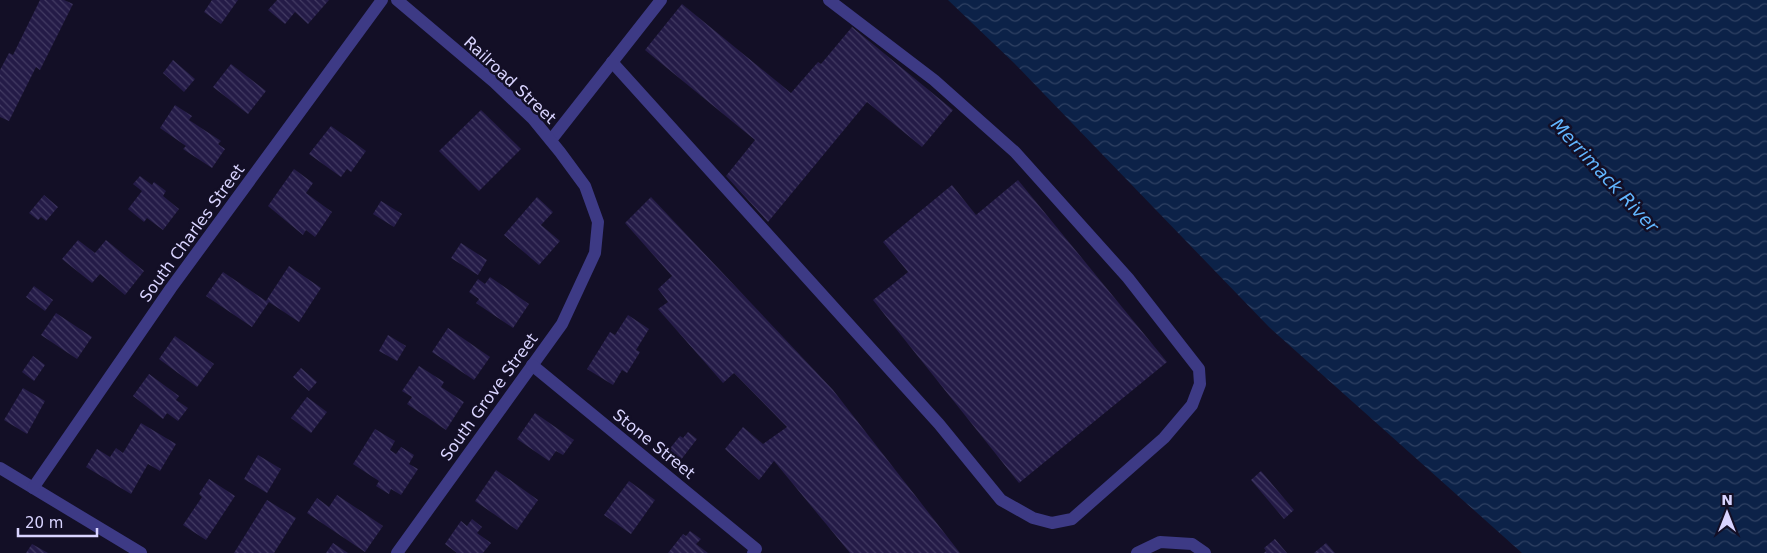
<svg xmlns="http://www.w3.org/2000/svg" width="1767" height="553" viewBox="0 0 1767 553" font-family="'DejaVu Sans',sans-serif">
  <defs>
    <pattern id="water-waves" width="16" height="10" patternUnits="userSpaceOnUse" patternTransform="scale(1.25)"><rect width="16" height="10" fill="#0c2248"/><path d="M0 5q4-4 8 0t8 0" fill="none" stroke="#2f4163"/></pattern>
    <pattern id="building-back-hatch" width="6" height="6" patternUnits="userSpaceOnUse" patternTransform="scale(1.25)"><rect width="6" height="6" fill="#241b47"/><path d="M-1 5l2 2M0 0l6 6M5-1l2 2" fill="none" stroke="#433b63"/></pattern>
  </defs>
  <rect width="100%" height="100%" fill="#130f26"/>
  <!-- water -->
  <path fill="url(#water-waves)" d="M948 0H1767V553H1522L1269 327 1014 63Z"/>
  <!-- building -->
  <g fill="url(#building-back-hatch)">
    <path d="M40 0H64L73 4 40 70 36 67 9 121 0 117V70L9 53 13 55Z"/>
    <path d="M212 0H238L221 24 204 12Z"/>
    <path d="M277 0H329L308 24 295 12 285 24 268 10Z"/>
    <path d="M682 4 791 93 818 62 821 64 852 27 953 110 922 147 867 102 768 222 726 176 755 140 645 50Z"/>
    <path d="M173 60 195 79 184 92 163 73Z"/>
    <path d="M231 64 266 91 248 114 213 87Z"/>
    <path d="M175 105 192 116 189 120 221 141 218 144 225 149 212 168 183 149 186 146 160 128Z"/>
    <path d="M481 110 521 149 479 191 439 151Z"/>
    <path d="M331 126 366 151 351 172 347 169 341 177 309 154Z"/>
    <path d="M294 169 313 183 306 193 332 212 315 237 306 230 303 235 268 206Z"/>
    <path d="M140 176 152 185 154 182 166 191 163 196 179 209 163 230 147 218 144 222 128 209 142 191 133 184Z"/>
    <path d="M1018 180 1167 362 1019 483 873 300 908 272 883 242 952 185 976 215Z"/>
    <path d="M44 195 58 207 46 221 41 217 38 220 29 213Z"/>
    <path d="M537 197 553 212 541 225 560 241 539 265 504 235Z"/>
    <path d="M651 197 833 390 960 553H850L774 461 759 480 725 449 743 427 763 444 787 427 734 373 723 383 658 309 668 302 658 289 672 276 625 223Z"/>
    <path d="M381 201 402 214 394 227 373 214Z"/>
    <path d="M78 240 95 253 106 240 144 271 125 295 100 274 92 283 62 259Z"/>
    <path d="M461 243 487 260 478 275 451 258Z"/>
    <path d="M289 266 321 288 299 322 269 302 252 327 206 296 223 272 266 301Z"/>
    <path d="M490 277 529 304 513 328 476 303 479 299 469 292 478 279 485 284Z"/>
    <path d="M34 286 53 300 45 311 26 297Z"/>
    <path d="M56 313 92 337 77 359 41 335Z"/>
    <path d="M628 315 649 329 636 350 640 352 627 373 622 370 613 385 587 369 610 332 615 335Z"/>
    <path d="M448 328 490 357 474 380 432 352Z"/>
    <path d="M388 335 406 346 397 361 379 351Z"/>
    <path d="M175 336 214 364 197 387 159 359Z"/>
    <path d="M33 356 45 365 34 381 22 372Z"/>
    <path d="M419 366 444 382 441 387 464 402 446 430 407 404 412 397 402 391Z"/>
    <path d="M301 368 317 382 309 391 293 377Z"/>
    <path d="M149 374 179 396 176 400 188 408 178 421 167 413 163 419 133 396Z"/>
    <path d="M23 388 45 401 27 434 4 420Z"/>
    <path d="M307 397 327 412 311 433 291 418Z"/>
    <path d="M535 413 574 440 563 455 556 451 549 461 517 439Z"/>
    <path d="M141 423 176 444 160 471 148 464 131 494 86 467 97 449 110 457 116 448 123 453Z"/>
    <path d="M375 429 395 441 390 450 396 454 401 447 414 455 409 464 418 469 401 495 391 489 389 494 376 486 379 481 353 464Z"/>
    <path d="M688 432 697 439 680 461 667 452 680 436 683 438Z"/>
    <path d="M258 455 281 469 267 493 244 479Z"/>
    <path d="M496 470 538 500 517 530 475 501Z"/>
    <path d="M1261 471 1294 510 1284 519 1251 480Z"/>
    <path d="M209 479 235 496 206 540 183 525 202 497 199 494Z"/>
    <path d="M629 481 655 500 631 534 604 515Z"/>
    <path d="M337 495 383 526 365 552 307 513 317 498 329 507Z"/>
    <path d="M267 500 296 518 274 553H234Z"/>
    <path d="M472 519 482 527 477 533 491 543 483 553H457L445 544 461 521 467 526Z"/>
    <path d="M690 531 701 539 696 544 708 553H668L683 534 686 536Z"/>
    <path d="M1275 539 1287 553H1264L1266 551 1264 548Z"/>
    <path d="M333 543 348 553H326Z"/>
    <path d="M1326 543 1335 553H1314Z"/>
    <path d="M32 544 48 553H26Z"/>
  </g>
  <g fill="none" stroke-linecap="round" stroke-linejoin="round">
    <!-- service -->
    <g stroke="#3d3a85" stroke-width="12">
      <path d="M612 62 939 424 1001 500 1033 518 1052 523 1072 519 1164 438 1192 405 1200 384 1199 369 1128 278 1015 152 934 80 829 0"/>
      <path d="M551 140 661 0"/>
      <path d="M1137 553 1160 542 1192 544 1205 553"/>
    </g>
    <!-- minor -->
    <g stroke="#3d3a85" stroke-width="12">
      <path d="M397 0 494 82 533 119 560 152 585 186 598 222 595 253 562 324 397 553"/>
      <path d="M532 365 756 549 753 553"/>
      <path d="M0 468 141 553"/>
      <path d="M33 488 171 288 382 0"/>
    </g>
  </g>
  <g text-anchor="middle" dominant-baseline="central" stroke-width="5" stroke-linejoin="round" paint-order="stroke">
    <!-- street labels -->
    <g font-size="16" fill="#d9d4ff" stroke="#130f26">
      <text transform="translate(510 80) rotate(43)">Railroad Street</text>
      <text transform="translate(192 233) rotate(-54)">South Charles Street</text>
      <text transform="translate(489 397) rotate(-54)">South Grove Street</text>
      <text transform="translate(654 444) rotate(39)">Stone Street</text>
    </g>
    <!-- water labels -->
    <g font-size="18" font-style="italic" fill="#62b6ff" stroke="#130f26">
      <text transform="translate(1605 175) rotate(47)">Merrimack River</text>
    </g>
  </g>
  <!-- north arrow -->
  <g transform="translate(1727 513)" stroke="#130f26" stroke-width="4" paint-order="stroke">
  <path d="M0-4L9 19L0 12L-9 19Z" fill="#d9d4ff"/>
  <text y="-8" font-size="14" font-weight="bold" text-anchor="middle" fill="#d9d4ff">N</text>
  </g>
  <!-- scale -->
  <path d="M18 528v8h79v-8" fill="none" stroke="#d9d4ff" stroke-width="2.5"/>
  <text x="25" y="528" font-size="15" fill="#d9d4ff" stroke="#130f26" stroke-width="4" paint-order="stroke">20 m</text>
</svg>
